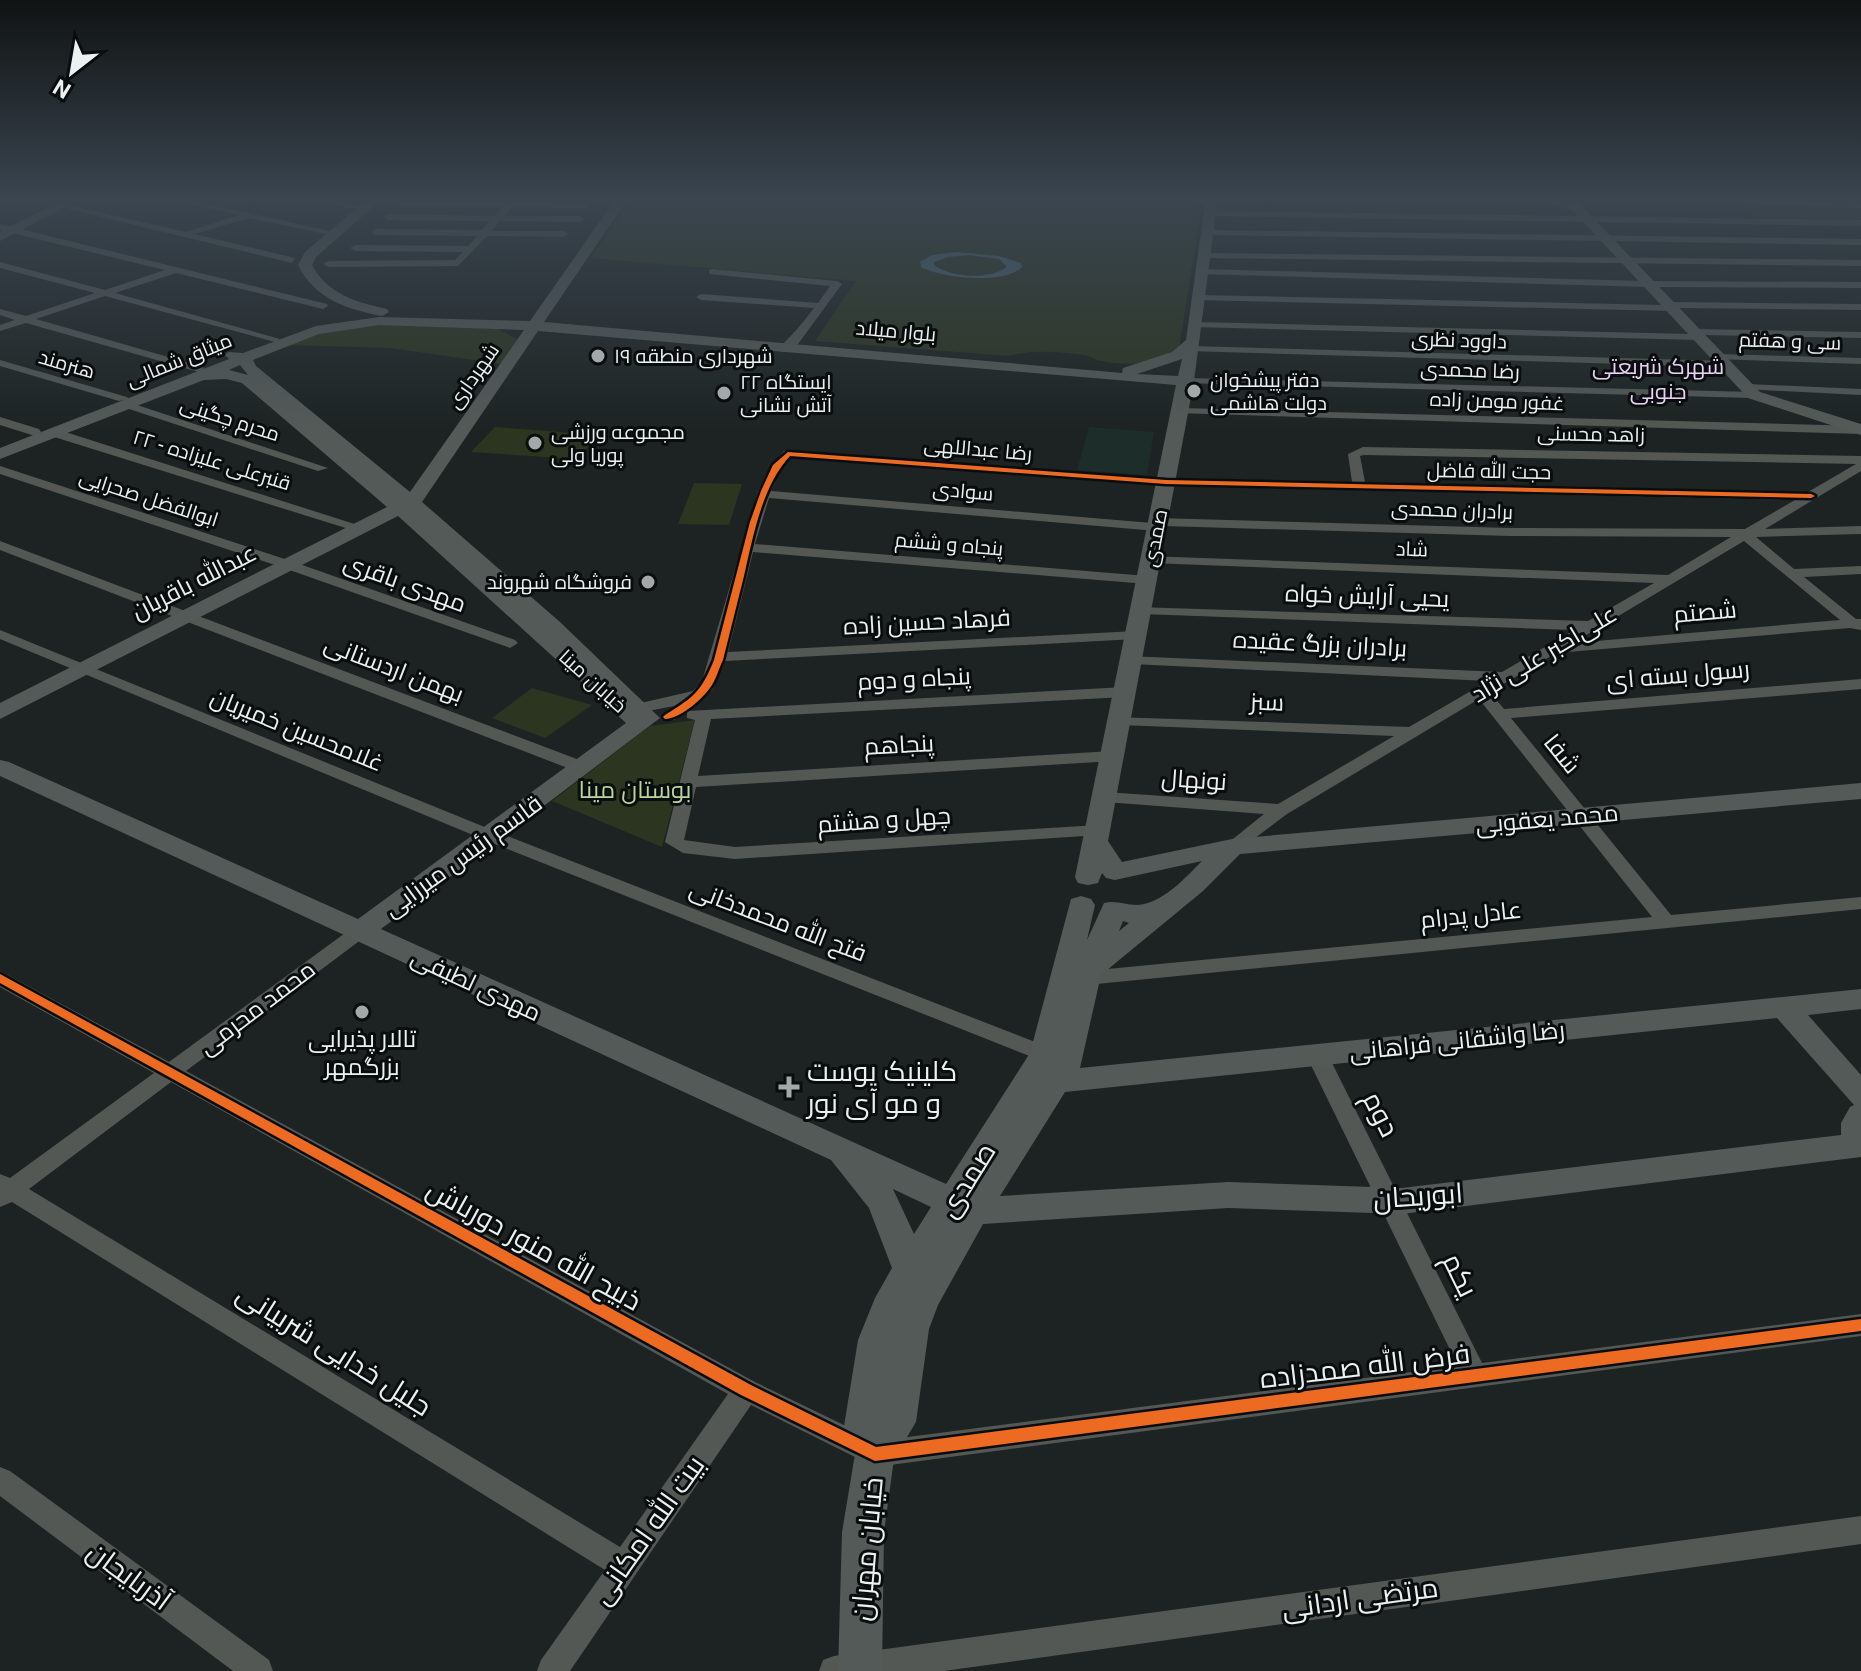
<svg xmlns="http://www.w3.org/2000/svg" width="1861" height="1671" viewBox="0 0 1861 1671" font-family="Roboto,Cairo,sans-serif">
  <rect width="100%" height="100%" fill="#1d2322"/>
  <!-- built -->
  <path fill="#1c2d2a" d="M1089 427 1154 432 1147 475 1077 470Z"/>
  <!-- green -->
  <g fill="#2b3520">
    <path d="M633 197 1184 198 1202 203 1179 348C1162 365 1123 366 1101 361 1094 360 1090 355 1084 355 1058 352 1034 349 1009 356L815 341 856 281 590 258Z"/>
    <path d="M1745 201 1861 207V219L1756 217 1739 205Z"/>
    <path d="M378 324 493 327 517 339 502 364 390 348 285 345 317 333Z"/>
    <path d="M495 427 600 435 576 459 471 452Z"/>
    <path d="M694 483 742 484 729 525 678 524Z"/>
    <path d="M532 688 592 705 545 738 492 718Z"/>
    <path d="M695 720 662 847 552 801 650 726Z"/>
  </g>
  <!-- water -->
  <path fill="#4f6d7e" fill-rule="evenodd" d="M957 252 999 256 1021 263 1022 267C1005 285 941 278 921 267L920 262 932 255ZM969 255 999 259 1007 267C989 280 952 278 934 265V262L948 257Z"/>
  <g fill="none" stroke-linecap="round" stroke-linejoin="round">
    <!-- street -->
    <g fill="#535855" fill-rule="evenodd">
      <path d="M19 197H34L186 232 239 215 158 197H175L330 231 326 234 249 218 194 234 295 258 292 263Z"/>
      <path d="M305 197H323L359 206 355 209Z"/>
      <path d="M511 197H520L516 202H586L590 205 586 208 512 207 504 216H580L584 219 580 222 500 221 491 231H564L568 234 564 237 487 236 458 266 328 267 323 264 328 261 455 260 463 252 355 251 350 248 355 245 468 246 477 236 375 235 371 232 375 229 482 230 490 221 388 220 384 217 388 214 495 216 503 207H403L399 204 403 201 507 202Z"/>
      <path d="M1210 211 1861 220V226L1207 216Z"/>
      <path d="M0 224 327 304 328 306 323 309 176 273 115 293 280 339 275 342 105 296 36 319 203 367 204 369 199 372 26 323 0 331V325L15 320 0 315V309L26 316 95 293 0 268V262L105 290 165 270 0 230Z"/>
      <path d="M1207 230 1861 239V245L1204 235Z"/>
      <path d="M1204 253 1861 260V266L1201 258Z"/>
      <path d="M712 269 837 281 842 284 798 344 782 352 777 349C791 337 802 324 814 308L701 300 696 297 701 294 818 303 830 286 709 274V270Z"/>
      <path d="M1202 269 1643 281 1861 282V288L1649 287 1199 274 1197 272Z"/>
      <path d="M1199 295 1664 305 1669 302 1861 304V310L1677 308 1672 311 1196 300 1194 298Z"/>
      <path d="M1195 322 1690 334 1694 329 1861 332V338L1703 335V339L1699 340 1191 327 1190 325Z"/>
      <path d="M1192 346 1725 361 1730 364 1725 367 1188 351 1187 349Z"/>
      <path d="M1718 354 1861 358V364L1714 359 1713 357Z"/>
      <path d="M0 360 127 397 129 399 119 401 0 366Z"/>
      <path d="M1186 378 1754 392 1760 395 1754 398 1182 383V379Z"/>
      <path d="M1747 384 1861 389V395L1743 389V385Z"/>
      <path d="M123 403H131L328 468 318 471 123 407Z"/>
      <path d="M1180 408 1861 426V434L1176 413 1174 411Z"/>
      <path d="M0 417 39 429 41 432 35 436 0 425Z"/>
      <path d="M51 430H59L364 527 357 531 352 530 51 436Z"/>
      <path d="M1363 447 1861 456V471L1765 529 1861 526V534L1756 537 1794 569 1861 566V574L1804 577 1856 619H1861V630L1850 628 1556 653 1490 692 1504 709 1861 679V689L1511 718 1671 915 1861 897V909L1076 986 1069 984 1066 979 1069 974 1076 972 1652 917 1479 699 1287 814 1238 851 1232 853 1223 847 1264 814 1105 802 1096 797 1105 792 1278 804 1394 736 1120 725 1112 720 1114 717 1409 727 1488 681 1132 664 1124 659 1127 656 1502 672 1574 630 1141 614 1136 613V607L1588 621 1654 583 1151 563 1144 559 1146 556 1668 575 1731 537 1510 536 1163 526 1157 531 769 498 755 544 1147 576 1154 580 1147 584 753 552 728 652 1136 631 1143 635 1136 639 725 661 712 690 688 711 1125 687 1133 692 1125 697 711 719 698 776 1113 751 1121 756 1113 761 696 787 684 840 735 847 1099 825 1108 830 1099 835 735 859 683 853 665 842 695 720 687 718V712L674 720H662L660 717 674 706 638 713 630 708 632 705 693 691 702 681 758 491 770 467 784 451 1166 478 1352 482 1348 454ZM1364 455 1856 464 1808 492 1365 482 1360 456ZM791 458 1166 486 1795 500 1745 529 1510 528 1158 518 1152 523 771 491 781 468ZM1744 541 1840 620 1573 643Z"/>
      <path d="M0 466 291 561 515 640 518 643 510 648 505 646 281 567 0 474Z"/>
      <path d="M0 541 590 764 592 768 584 773 578 772 0 550Z"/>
      <path d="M0 630 497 832 1053 1049 1056 1054 1053 1059H1037L485 840 0 639Z"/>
      <path d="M359 926 366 928 369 932 366 936 186 1071 755 1382 877 1441 1458 1366 1306 1055 1309 1050H1325L1328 1055 1482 1363 1861 1314V1336L875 1467 751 1405 570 1671H537L541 1660 605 1570 12 1202 0 1207V1174L10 1178 154 1073 0 987V971L169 1062 352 928ZM171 1082 728 1394 620 1547 29 1189Z"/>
      <path d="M0 1467 10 1471 269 1660 273 1671H233L0 1496Z"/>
      <path d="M1861 1516V1544L944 1671H819L823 1660 834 1656Z"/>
    </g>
    <!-- secondary -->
    <g fill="#545a57" fill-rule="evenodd">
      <path d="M68 197H84L0 241V232Z"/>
      <path d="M370 197H384L316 257 312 265C328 295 357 302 387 309L389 312 382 316C346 309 315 299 298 265L305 252Z"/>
      <path d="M617 197H629L544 322 1122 373 1123 368 1172 352 1186 340 1206 197H1218L1194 381 1108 841 1122 862 1232 839 1861 783V799L1240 854 1203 891 1101 975 1080 1068 1861 989V1009L1808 1015 1861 1075V1157L1402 1214 1228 1208 983 1224 938 1305 929 1329 916 1422 894 1459 884 1532 882 1671H838L842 1532 855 1454 844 1426 858 1340 875 1298 892 1268 869 1208 831 1160 0 776V760L9 762 358 919 626 723 398 516 0 719V703L387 507 242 383 226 379 204 380 0 459V448L229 359 225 355 228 352 243 353 316 326 379 317 530 321ZM379 325 524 330 410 492 256 366 253 360 319 334ZM538 331 1176 385 1075 877 1078 883 1088 885 1098 883 1102 873 1106 878 1115 880 1202 861C1185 878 1162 904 1137 905 1125 905 1116 900 1104 903L1087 940 1095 905 1091 899 1081 896 1071 899 1030 1053 946 1184 381 929 660 718 560 622 422 502ZM1182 359 1178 376 1137 374ZM240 365 248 375 229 370ZM1123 921 1129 923 1119 931ZM1777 1018 1854 1105 1850 1107 1841 1123V1135L1402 1188 1228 1182 1000 1196 1065 1092ZM893 1189 931 1207 914 1234Z"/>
      <path d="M1560 197H1573L1760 392 1861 424V435L1748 398Z"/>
    </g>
    <!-- primary -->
    <g fill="#5c625e" fill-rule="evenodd">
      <path d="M386 197 377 202 370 198 371 197Z"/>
      <path d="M1183 197H1206L1218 203 1211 207Z"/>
      <path d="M1523 197H1550L1583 207 1576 211Z"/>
      <path d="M1619 197 1861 200V208L1626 201Z"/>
    </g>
    <defs>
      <g id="cycleway">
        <path d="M788 452 1166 480 1811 494 1815 496 1811 498 1166 484 790 456C762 486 753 537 744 576 737 604 730 632 723 660 719 668 717 677 712 685 704 698 680 719 665 719L663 717 665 715C694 697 701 692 714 660L750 522 761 491 773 465Z"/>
        <path d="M0 974 751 1385 876 1447 1861 1319V1331L875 1461 741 1395 0 983Z"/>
      </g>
    </defs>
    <!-- cycleway casing -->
    <use href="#cycleway" stroke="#090d0d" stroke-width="5"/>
    <!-- cycleway -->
    <use href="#cycleway" fill="#ed6a23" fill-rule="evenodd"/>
  </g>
  <!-- sky -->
  <linearGradient id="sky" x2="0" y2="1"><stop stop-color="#101313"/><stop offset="0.46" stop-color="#3a454f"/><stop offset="1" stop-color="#3a454f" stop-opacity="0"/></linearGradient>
  <rect width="1861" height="431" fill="url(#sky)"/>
  <!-- markers -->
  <g fill="#a3a9a8" stroke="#090d0d" stroke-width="3">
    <circle cx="598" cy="356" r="8"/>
    <circle cx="1194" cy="391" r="8"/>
    <circle cx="724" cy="393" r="8"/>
    <circle cx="535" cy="443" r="8"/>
    <circle cx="648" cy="582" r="8"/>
    <circle cx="362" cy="1012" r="8"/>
    <path d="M785 1075h8v8h8v8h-8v8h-8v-8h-8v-8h8z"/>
  </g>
  <g text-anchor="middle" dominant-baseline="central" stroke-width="6" stroke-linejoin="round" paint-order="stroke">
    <!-- far-street labels -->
    <g font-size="20" fill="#ebf1f0" stroke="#090d0d">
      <text transform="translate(896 331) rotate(5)">بلوار میلاد</text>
      <text transform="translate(1459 340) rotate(2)">داوود نظری</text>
      <text transform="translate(1790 341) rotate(2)">سی و هفتم</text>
      <text transform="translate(179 360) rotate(-22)">میثاق شمالی</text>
      <text transform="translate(67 364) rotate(16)">هنرمند</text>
      <text transform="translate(1470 370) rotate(2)">رضا محمدی</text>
      <text transform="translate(473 376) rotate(-55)">شهرداری</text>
      <text transform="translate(1497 401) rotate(2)">غفور مومن زاده</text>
      <text transform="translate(230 419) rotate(18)">محرم چگینی</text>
      <text transform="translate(1591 434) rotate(1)">زاهد محسنی</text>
      <text transform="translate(978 449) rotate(5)">رضا عبداللهی</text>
      <text transform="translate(212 460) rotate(17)">قنبرعلی علیزاده - ۲۲</text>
      <text transform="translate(1489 471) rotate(1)">حجت الله فاضل</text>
      <text transform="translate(963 491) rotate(5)">سوادی</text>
      <text transform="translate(149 498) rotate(18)">ابوالفضل صحرایی</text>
      <text transform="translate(1452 510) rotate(2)">برادران محمدی</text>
      <text transform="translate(1155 538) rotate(-79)">صمدی</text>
      <text transform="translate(949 544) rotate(5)">پنجاه و ششم</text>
      <text transform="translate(1412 549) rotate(2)">شاد</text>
      <text transform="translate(593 681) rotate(42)">خیابان مینا</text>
    </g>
    <!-- far-poi labels -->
    <g font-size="20" fill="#ebf1f0" stroke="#090d0d" text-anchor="start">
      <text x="614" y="356">شهرداری منطقه ۱۹</text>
      <text x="1210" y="380">دفتر پیشخوان<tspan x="1210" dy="23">دولت هاشمی</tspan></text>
      <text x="740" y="382">ایستگاه ۲۲<tspan x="740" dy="23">آتش نشانی</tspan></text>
      <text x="551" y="432">مجموعه ورزشی<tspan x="551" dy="23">پوریا ولی</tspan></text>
      <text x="632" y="582" text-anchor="end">فروشگاه شهروند</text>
    </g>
    <!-- far-neighbourhood labels -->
    <g font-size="22" fill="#ebd0f6" stroke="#090d0d">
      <text x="1658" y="366">شهرک شریعتی<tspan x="1658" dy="25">جنوبی</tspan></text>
    </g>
    <!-- street labels -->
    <g font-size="24" fill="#ebf1f0" stroke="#090d0d">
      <text transform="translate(194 582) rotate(-27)">عبدالله باقریان</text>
      <text transform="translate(405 583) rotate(20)">مهدی باقری</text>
      <text transform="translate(1367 596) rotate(2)">یحیی آرایش خواه</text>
      <text transform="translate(1705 612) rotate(-5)">شصتم</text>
      <text transform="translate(927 622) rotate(-3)">فرهاد حسین زاده</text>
      <text transform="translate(1320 644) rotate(3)">برادران بزرگ عقیده</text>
      <text transform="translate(1544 654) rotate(-31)">علی‌اکبر علی نژاد</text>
      <text transform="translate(394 669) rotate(21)">بهمن اردستانی</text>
      <text transform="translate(1678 675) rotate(-5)">رسول بسته ای</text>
      <text transform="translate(914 679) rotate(-3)">پنجاه و دوم</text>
      <text transform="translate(1267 702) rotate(2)">سبز</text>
      <text transform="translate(297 730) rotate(22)">غلامحسین خمیریان</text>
      <text transform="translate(899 745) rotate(-3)">پنجاهم</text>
      <text transform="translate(1562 754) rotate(51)">شفا</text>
      <text transform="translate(1194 780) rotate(4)">نونهال</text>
      <text transform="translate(1547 819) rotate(-5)">محمد یعقوبی</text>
      <text transform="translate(884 820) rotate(-4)">چهل و هشتم</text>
      <text transform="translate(463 856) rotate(-36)">قاسم رئیس میرزایی</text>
      <text transform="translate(1471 915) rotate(-6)">عادل پدرام</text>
      <text transform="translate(778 921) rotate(21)">فتح الله محمدخانی</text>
      <text transform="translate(476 985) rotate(25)">مهدی لطیفی</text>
      <text transform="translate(257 1008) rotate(-37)">محمد محرمی</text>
      <text transform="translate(1457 1041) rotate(-6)">رضا واشقانی فراهانی</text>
    </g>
    <!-- park labels -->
    <g font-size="24" fill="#bad49e" stroke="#090d0d">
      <text x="635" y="790">بوستان مینا</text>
    </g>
    <!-- poi labels -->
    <g font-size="24" fill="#ebf1f0" stroke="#090d0d">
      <text x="362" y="1039">تالار پذیرایی<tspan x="362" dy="28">بزرگمهر</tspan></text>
    </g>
    <!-- near-poi labels -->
    <g font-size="28" fill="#ebf1f0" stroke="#090d0d" text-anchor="start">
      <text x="807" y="1071">کلینیک پوست<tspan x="807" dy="32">و مو آی نور</tspan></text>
    </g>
    <!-- near-street labels -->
    <g font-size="28" fill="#ebf1f0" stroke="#090d0d">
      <text transform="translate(1381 1114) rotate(63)">دوم</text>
      <text transform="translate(967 1180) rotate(-58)">صمدی</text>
      <text transform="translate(1418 1196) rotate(-4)">ابوریحان</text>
      <text transform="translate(534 1245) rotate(29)">ذبیح الله منور دورباش</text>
      <text transform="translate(1460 1275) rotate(64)">یکم</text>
      <text transform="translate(334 1350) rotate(32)">جلیل خدایی شربیانی</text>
      <text transform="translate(1365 1366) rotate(-7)">فرض الله صمدزاده</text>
      <text transform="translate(648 1530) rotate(-55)">بیت الله امکانی</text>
      <text transform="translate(867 1549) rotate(-85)">خیابان مهران</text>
      <text transform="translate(129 1576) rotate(36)">آذربایجان</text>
      <text transform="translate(1360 1598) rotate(-8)">مرتضی اردانی</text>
    </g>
  </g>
  <!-- north arrow -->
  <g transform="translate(72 72) rotate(211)" stroke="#090d0d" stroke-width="6" paint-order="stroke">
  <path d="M0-6L14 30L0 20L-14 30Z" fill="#ebf1f0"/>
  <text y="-12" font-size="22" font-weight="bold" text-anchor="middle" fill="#ebf1f0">N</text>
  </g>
</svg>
